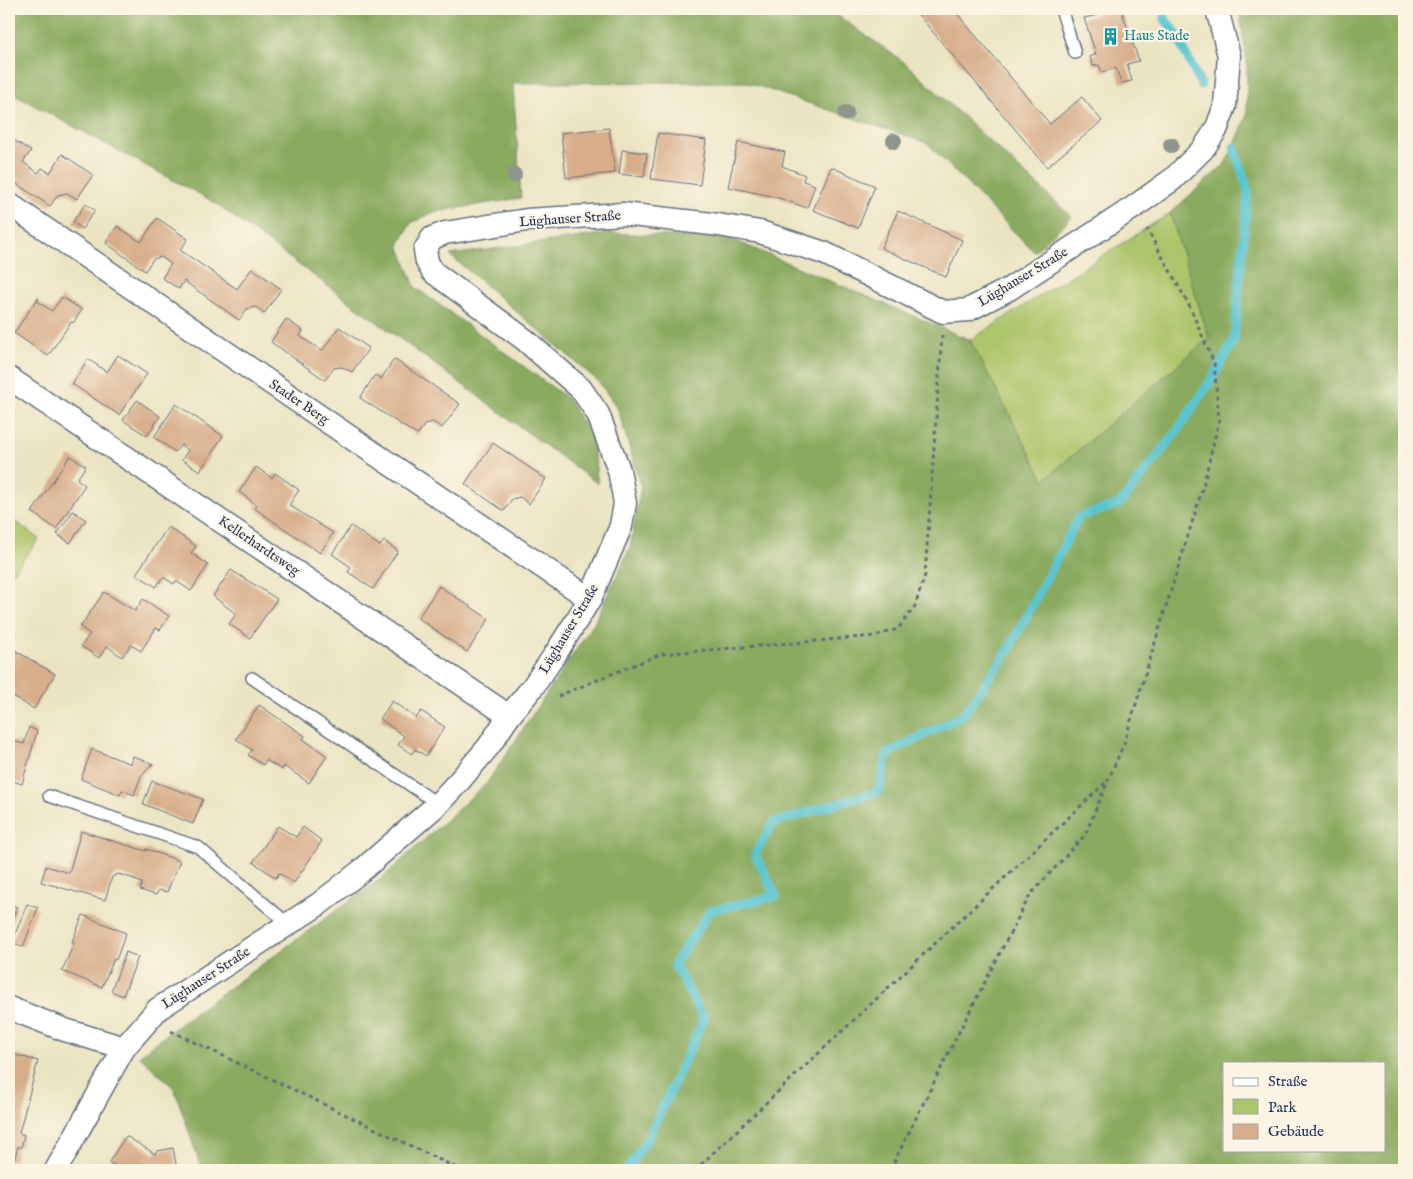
<svg xmlns="http://www.w3.org/2000/svg" width="1413" height="1179" viewBox="0 0 1413 1179" font-family="'IM FELL English',serif">
  <rect width="100%" height="100%" fill="#fcf5e5"/>
  <filter id="ink" filterUnits="userSpaceOnUse"><feTurbulence type="fractalNoise" baseFrequency=".02" numOctaves="2"/><feDisplacementMap in="SourceGraphic" scale="10" xChannelSelector="R" yChannelSelector="G"/><feConvolveMatrix kernelMatrix="1 2 1 2 8 2 1 2 1" color-interpolation-filters="sRGB"/></filter>
  <filter id="wash" filterUnits="userSpaceOnUse"><feTurbulence type="fractalNoise" baseFrequency=".0096" numOctaves="4" result="noise"/><feDisplacementMap in="SourceGraphic" scale="20" xChannelSelector="R" yChannelSelector="G"/><feGaussianBlur stdDeviation="1.12" result="paint"/><feColorMatrix in="noise" values="0 0 0 0 0 0 0 0 0 0 0 0 0 0 0 0 0 1.4 0 .05"/><feComposite in="paint" operator="in"/></filter>
  <g filter="url(#wash)">
    <rect width="100%" height="100%" fill="#ebe4c2"/>
    <!-- green -->
    <g fill="#adc56a" stroke="#647a64">
      <path d="M1170 213 1209 338 1044 480 970 340Z"/>
      <path d="M9 517 39 539 9 578Z"/>
    </g>
    <!-- forest -->
    <g fill="#8aaa5e" stroke="#526c5e" fill-rule="evenodd">
      <path d="M9 9H828L904 62 1072 217 1034 252 927 143 746 82 513 83 521 198 434 212 411 223 399 245 415 287 567 398 592 437 598 484 212 201 9 92Z"/>
      <path d="M1239 9H1404V1170H202L174 1088 139 1056 193 1014 382 878 487 783 594 623 630 548 641 487 618 409 598 381 450 255 610 233 731 239 970 340 1044 480 1209 338 1170 213 1224 165 1234 147 1247 115V61ZM1224 1063H1384V1150H1224Z"/>
    </g>
    <g fill="none" stroke-linecap="round" stroke-linejoin="round">
      <!-- stream -->
      <g stroke="#59c5d0" stroke-width="9">
        <path d="M1165 9V19L1176 34 1201 85"/>
        <path d="M627 1170 649 1136 704 1019 674 964 710 911 776 896 755 854 773 823 879 791 887 754 963 715 1008 651 1079 517 1120 504 1177 431 1215 374 1234 340 1248 191 1234 147"/>
      </g>
    </g>
    <g id="blocks">
      <!-- building -->
      <g fill="#d7ad8a">
        <path d="M920 9H953L1050 124 1082 97 1102 121 1047 167 916 12Z"/>
        <path d="M1095 9H1108V11L1121 9 1139 61 1127 64 1132 81 1121 83 1116 68 1102 72 1099 65 1093 66 1090 57 1096 54 1084 18 1097 15Z"/>
        <path d="M609 128 615 173 566 178 561 133Z"/>
        <path d="M658 133 706 140 700 185 651 179Z"/>
        <path d="M9 137 31 151 23 162 38 173 42 168 50 173 62 154 93 175 77 199 67 193 58 195 50 206 9 179Z"/>
        <path d="M738 142 785 152 782 166 805 175 803 181 815 185 807 208 776 197 728 187Z"/>
        <path d="M622 150 647 153 644 177 619 174Z"/>
        <path d="M831 167 875 186 858 228 813 210Z"/>
        <path d="M85 204 95 210 82 229 73 222Z"/>
        <path d="M898 211 962 240 946 277 881 248Z"/>
        <path d="M157 218 188 239 180 250 237 289 252 268 281 289 264 314 256 307 247 309 239 320 184 281 179 289 162 278 171 264 161 257 153 259 145 271 106 243 117 226 141 242Z"/>
        <path d="M62 297 82 310 73 323 71 322 48 356 14 333 38 298 39 299 37 301 52 311Z"/>
        <path d="M286 319 303 331 300 336 322 351 339 327 369 348 352 372 342 367 334 368 325 380 271 342Z"/>
        <path d="M118 355 147 374 119 415 72 384 88 359 107 372Z"/>
        <path d="M394 359 460 404 442 428 433 422 425 424 417 435 360 398 375 375 381 379Z"/>
        <path d="M137 400 160 416 147 436 123 420Z"/>
        <path d="M176 404 223 436 200 471 182 460 188 450 181 445 175 452 154 437Z"/>
        <path d="M493 443 546 479 529 504 520 497 512 499 504 511 465 484Z"/>
        <path d="M70 456 86 466 77 479 85 485 56 529 32 512Z"/>
        <path d="M256 467 272 478 275 473 299 490 289 505 333 533 320 553 254 508 257 505 239 492Z"/>
        <path d="M73 511 86 520 70 543 57 534Z"/>
        <path d="M351 526 380 546 384 541 398 551 373 589 348 572 351 567 332 554Z"/>
        <path d="M168 527 196 546 191 553 208 565 191 591 176 581 174 584 163 577 156 587 136 574Z"/>
        <path d="M231 570 277 599 250 638 229 624 236 614 213 596Z"/>
        <path d="M439 586 489 619 467 652 418 618Z"/>
        <path d="M104 592 135 611 143 599 169 616 160 630 156 628 141 651 131 645 122 657 107 646 99 658 81 646 90 634 80 627Z"/>
        <path d="M11 648 55 674 34 709 9 694V651Z"/>
        <path d="M392 701 416 718 421 711 445 727 426 756 415 749 412 754 398 745 404 736 380 719Z"/>
        <path d="M259 705 305 736 303 739 327 756 309 783 284 766 282 770 266 760 263 765 248 755 252 750 236 739Z"/>
        <path d="M29 727 37 731 22 784 9 780V740L24 744Z"/>
        <path d="M92 749 131 764 133 756 153 764 141 776 134 795 122 790 120 795 81 779Z"/>
        <path d="M152 781 203 799 193 824 143 804Z"/>
        <path d="M278 826 296 837 303 827 322 841 294 883 279 873 276 878 253 862Z"/>
        <path d="M81 831 146 851V849L180 861 167 892 159 890 156 895 140 890 142 883 134 880 135 879 118 874 112 877 105 900 41 882 46 866 69 873Z"/>
        <path d="M9 904 17 907 9 928Z"/>
        <path d="M27 904 38 908 23 947 12 942Z"/>
        <path d="M83 915 126 933 116 960 114 959 102 987 62 971 74 943 72 942Z"/>
        <path d="M126 952 138 957 123 996 111 991Z"/>
        <path d="M9 1053 38 1061 19 1133 24 1135 21 1148 18 1146 14 1161 9 1160V1091L11 1083 9 1082Z"/>
        <path d="M126 1136 155 1154 157 1151 173 1148 176 1164 172 1170H122L109 1162Z"/>
      </g>
    </g>
  </g>
  <g filter="url(#ink)">
    <use href="#blocks" fill-opacity="0" stroke="#646e81" stroke-width="1"/>
    <g fill="none" stroke-linecap="round" stroke-linejoin="round">
      <defs>
        <g id="lane">
          <path d="M1061 9 1075 53"/>
          <path d="M252 678 438 804"/>
          <path d="M49 796 198 847 288 924"/>
        </g>
        <g id="street">
          <path d="M9 204 344 433 590 599"/>
          <path d="M9 378 509 716"/>
          <path d="M9 1008 65 1030 124 1048"/>
          <path d="M56 1170 124 1048 158 1009 319 904 361 871 438 804 461 779 489 746 509 716 532 688 554 656 590 599 621 526 625 503 619 470 598 414 581 389 524 339 433 272 427 262 425 250 432 238 445 233 527 220 623 214 712 224 760 232 824 253 943 312 968 310 1009 289 1134 207 1173 179 1203 149 1216 130 1225 106 1229 56 1217 9"/>
        </g>
      </defs>
      <!-- lane casing -->
      <use href="#lane" stroke="#646e81" stroke-width="14"/>
      <!-- street casing -->
      <use href="#street" stroke="#646e81" stroke-width="25"/>
      <!-- path -->
      <g stroke="#646e81" stroke-width="3" stroke-dasharray="4 4" stroke-linecap="butt">
        <path d="M558 696 661 654 875 636 898 629 915 606 925 575 942 335"/>
        <path d="M171 1031 461 1170"/>
        <path d="M695 1170 1105 783"/>
        <path d="M890 1170 958 1034 1030 895 1085 835 1124 743 1202 490 1219 421 1214 363 1189 305 1147 229"/>
      </g>
      <!-- lane -->
      <use href="#lane" stroke="#fff" stroke-width="11"/>
      <!-- street -->
      <use href="#street" stroke="#fff" stroke-width="22"/>
    </g>
    <!-- trees -->
    <g fill="#8d958d">
      <circle cx="846" cy="113" r="8"/>
      <circle cx="894" cy="141" r="8"/>
      <circle cx="1171" cy="145" r="8"/>
      <circle cx="514" cy="175" r="8"/>
    </g>
  </g>
  <!-- icons -->
  <defs>
    <symbol id="building-bare" viewBox="-9 -9 18 18"><path d="M-4-6H4V6H1V3H-1V6H-4ZM-2.5-4.3h1.7v1.8h-1.7ZM.8-4.3h1.7v1.8H.8ZM-2.5-1h1.7V.8h-1.7ZM.8-1h1.7V.8H.8Z" fill="#0f9aa8" stroke="#fcf5e5" stroke-width="2.5" paint-order="stroke"/></symbol>
  </defs>
  <g fill-rule="evenodd">
    <use href="#building-bare" x="1098" y="24" width="25" height="25"/>
  </g>
  <g text-anchor="middle" dominant-baseline="central" stroke-width="4.5" stroke-linejoin="round" paint-order="stroke">
    <!-- culture labels -->
    <g font-size="14" fill="#0d838f" stroke="#fcf5e5" text-anchor="start">
      <text x="1124" y="36">Haus Stade</text>
    </g>
    <!-- street labels -->
    <g font-size="14" fill="#1b2f5e" stroke="#fcf5e5">
      <text transform="translate(570 219) rotate(-4)">Lüghauser Straße</text>
      <text transform="translate(1023 277) rotate(-31)">Lüghauser Straße</text>
      <text transform="translate(299 402) rotate(34)">Stader Berg</text>
      <text transform="translate(259 546) rotate(34)">Kellerhardtsweg</text>
      <text transform="translate(569 629) rotate(-59)">Lüghauser Straße</text>
      <text transform="translate(206 978) rotate(-33)">Lüghauser Straße</text>
    </g>
  </g>
  <!-- margin -->
  <rect width="1413" height="1179" fill="none" stroke="#fcf5e5" stroke-width="30"/>
  <!-- legend -->
  <rect x="1223" y="1062" width="162" height="90" fill="#fcf5e5" stroke="#a2a6af"/>
  <rect x="1233" y="1078" width="25" height="8" fill="#ffffff" stroke="#a2a6af"/>
  <text x="1268" y="1086" font-size="15" fill="#1b2f5e">Straße</text>
  <rect x="1233" y="1099" width="25" height="15" fill="#adc56a" stroke="#a2a6af"/>
  <text x="1268" y="1112" font-size="15" fill="#1b2f5e">Park</text>
  <rect x="1233" y="1124" width="25" height="15" fill="#d7ad8a" stroke="#a2a6af"/>
  <text x="1268" y="1136" font-size="15" fill="#1b2f5e">Gebäude</text>
</svg>
